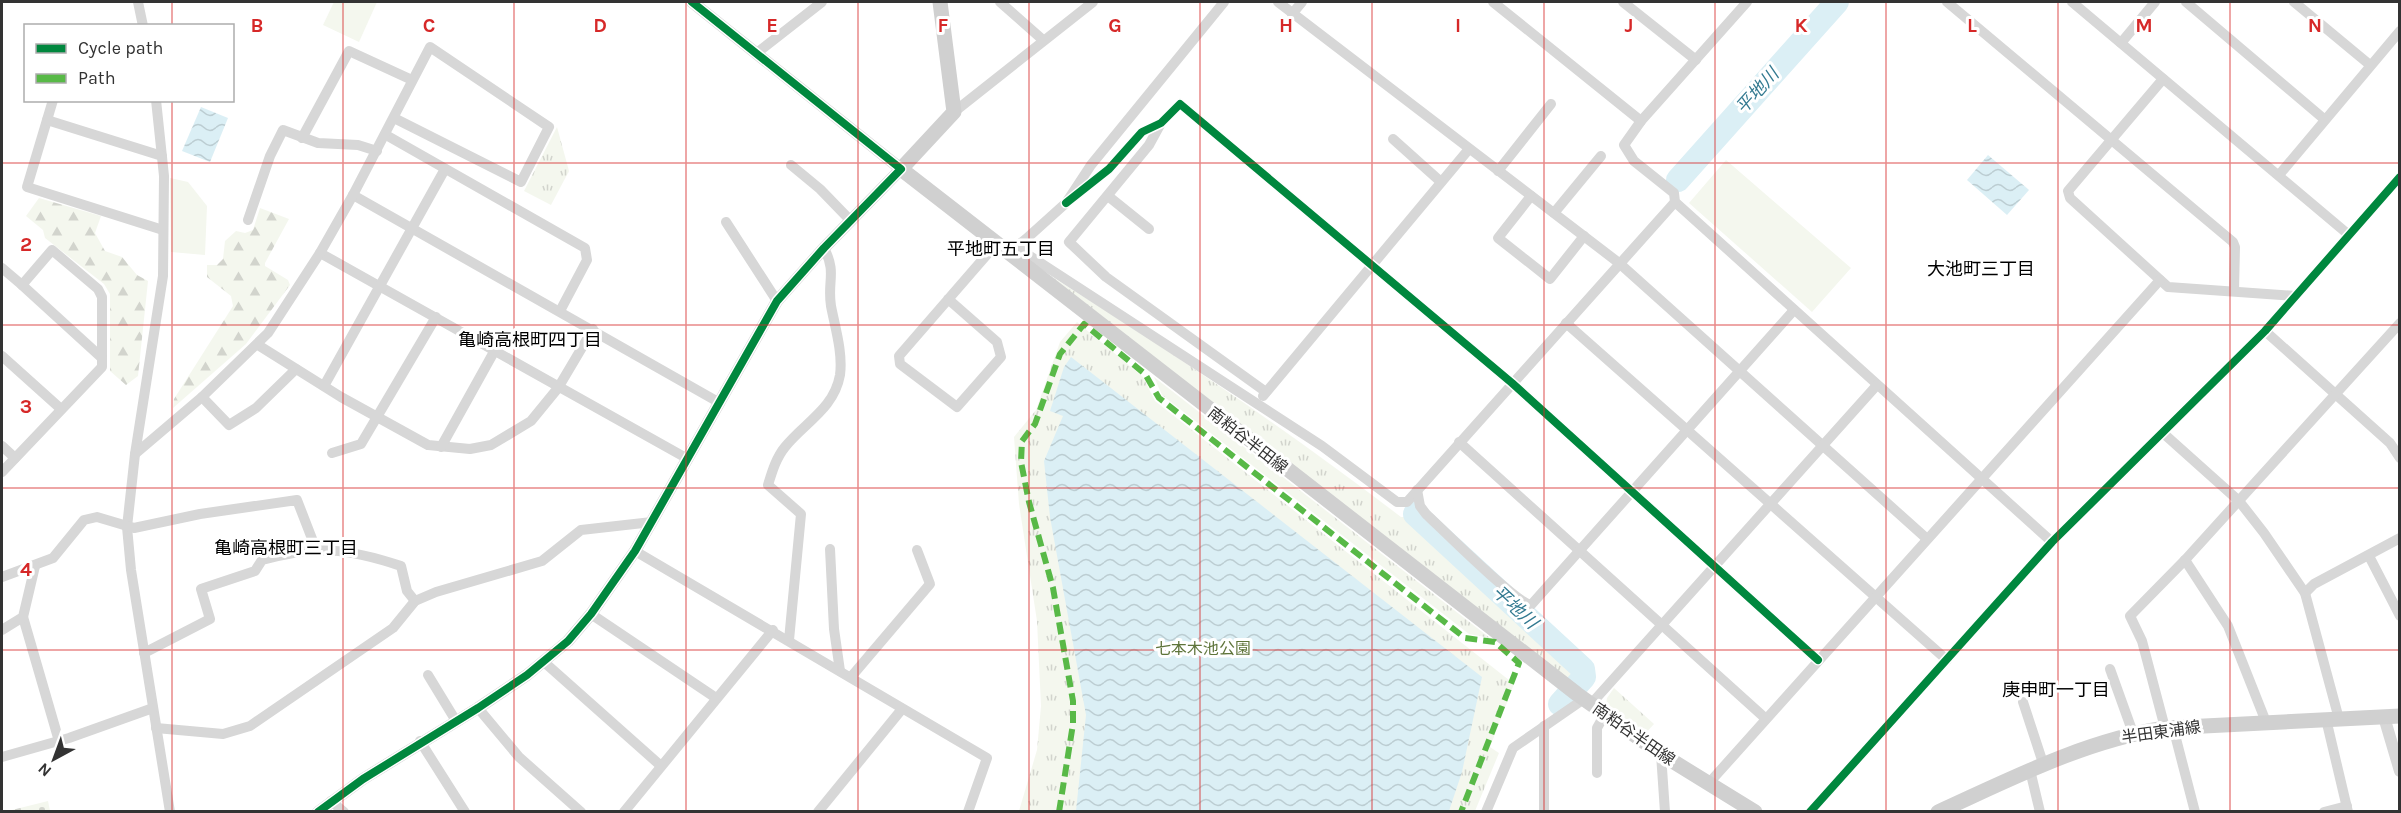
<svg xmlns="http://www.w3.org/2000/svg" width="2401" height="813" viewBox="0 0 2401 813" font-family="Karla,'Noto Sans JP',sans-serif">
  <defs>
    <pattern id="grass-tufts" width="24" height="20" patternUnits="userSpaceOnUse" patternTransform="scale(1.5)"><rect width="24" height="20" fill="#f4f7ee"/><path d="M3 7l-1-3M5 7V3M7 7l1-3M15 17l-1-3M17 17v-4M19 17l1-3" fill="none" stroke="#d2d4cd"/></pattern>
    <pattern id="forest-firs" width="22" height="20" patternUnits="userSpaceOnUse" patternTransform="scale(1.5)"><rect width="22" height="20" fill="#f4f7ee"/><path d="M5 1l3.5 6h-7zM16 11l3.5 6h-7z" fill="#d2d4cd"/></pattern>
    <pattern id="cemetery-stones" width="16" height="16" patternUnits="userSpaceOnUse" patternTransform="scale(1.5)"><rect width="16" height="16" fill="#f4f7ee"/><path d="M2 7V4a2 2 0 0 1 4 0v3zM10 15v-3a2 2 0 0 1 4 0v3z" fill="#d2d4cd"/></pattern>
    <pattern id="water-waves" width="16" height="10" patternUnits="userSpaceOnUse" patternTransform="scale(1.5)"><rect width="16" height="10" fill="#dbeff5"/><path d="M0 5q4-4 8 0t8 0" fill="none" stroke="#bccdd2"/></pattern>
  </defs>
  <rect width="100%" height="100%" fill="#fff"/>
  <!-- grass -->
  <g fill="url(#grass-tufts)">
    <path d="M557 127 569 171 551 205 524 191Z"/>
    <path d="M1049 275C1170 350 1288 431 1401 517H1413L1577 670 1573 683Z"/>
    <path d="M1077 322 1143 377 1155 401 1514 684 1490 747 1499 753 1475 811H1019L1037 750 1041 706 1037 621 1019 504 1014 437 1036 410 1060 342Z"/>
    <path d="M1154 377 1490 638 1469 634 1162 395Z"/>
    <path d="M1614 688 1654 724 1645 734 1606 704 1607 698Z"/>
  </g>
  <!-- forest -->
  <g fill="url(#forest-firs)">
    <path d="M39 198 101 216 95 233 105 251 122 257 137 275 148 281 138 376 126 385 110 371V294L104 284 45 238 43 230 26 216Z"/>
    <path d="M260 208 289 219 265 263V266L288 280 290 285 246 344 173 408 174 399 233 306 231 296 207 277V265H217L223 259 225 241 236 231 245 233 253 230Z"/>
  </g>
  <!-- cemetery -->
  <path fill="url(#cemetery-stones)" d="M48 801 50 811H8Z"/>
  <!-- pitch -->
  <g fill="#f4f7ee">
    <path d="M334 2H377L359 42 323 25Z"/>
    <path d="M1726 160 1851 268 1812 312 1689 203Z"/>
    <path d="M170 178 188 182 207 206 205 255 171 252Z"/>
  </g>
  <!-- water -->
  <g fill="url(#water-waves)">
    <path d="M201 107 228 118 210 162 182 151Z"/>
    <path d="M1988 155 2029 190 2007 215 1967 180Z"/>
    <path d="M1071 357 1482 677 1462 772 1449 811H1076L1086 715 1050 517 1044 461 1063 416 1050 411 1064 367Z"/>
  </g>
  <g fill="none" stroke-linecap="round" stroke-linejoin="round">
    <!-- river -->
    <g stroke="#dbeff5" stroke-width="24">
      <path d="M1678 180 1837 2"/>
      <path d="M1415 514 1583 669 1584 677 1560 704"/>
    </g>
    <!-- minor -->
    <g stroke="#d7d7d7" stroke-width="10">
      <path d="M138 2 143 26"/>
      <path d="M1000 2 1043 40"/>
      <path d="M1278 2 1619 263 1926 538"/>
      <path d="M1493 2 1641 121"/>
      <path d="M1623 2 1696 60"/>
      <path d="M1747 2 1641 121 1624 145 1634 161 1674 193 1675 202 2052 542"/>
      <path d="M1947 2 2233 242 2235 247 2234 291"/>
      <path d="M2072 2 2349 235"/>
      <path d="M2186 2 2324 119"/>
      <path d="M2294 2 2370 65"/>
      <path d="M1292 14 1302 2"/>
      <path d="M2121 43 2155 2"/>
      <path d="M758 52 822 2"/>
      <path d="M2163 79 2068 191 2070 198 2168 287 2296 296"/>
      <path d="M53 100 27 187 163 230"/>
      <path d="M156 100 164 176 163 276 135 454 127 527 131 570 170 812"/>
      <path d="M954 112 1093 2"/>
      <path d="M47 120 162 156"/>
      <path d="M1161 123 1149 145 1069 242 1106 277 1266 392"/>
      <path d="M386 135 585 248 587 260 560 311"/>
      <path d="M302 138 349 51 412 80"/>
      <path d="M1393 139 1441 182"/>
      <path d="M791 165 820 189 850 220"/>
      <path d="M1498 171 1551 104"/>
      <path d="M2279 175 2400 31"/>
      <path d="M353 195 720 403"/>
      <path d="M1108 196 1149 229"/>
      <path d="M1531 196 1498 238 1550 279 1584 236"/>
      <path d="M1066 203 1109 169 1142 132 1161 123 1180 104 1512 383 1818 660"/>
      <path d="M1554 213 1601 156"/>
      <path d="M248 220 270 156 283 130 318 143 358 145 377 151"/>
      <path d="M726 222 777 301"/>
      <path d="M1010 247H1016L1026 239 1066 203 1091 165 1224 2"/>
      <path d="M1016 247 1322 446 1397 502H1407L1675 202"/>
      <path d="M320 253 688 459"/>
      <path d="M2 268 22 285 52 250 98 289 102 297V367L2 472"/>
      <path d="M22 285 102 358"/>
      <path d="M948 299 997 342 1001 357 957 407 900 364 899 356 997 243"/>
      <path d="M1566 323 1947 660"/>
      <path d="M2265 331 2390 443 2400 458"/>
      <path d="M258 345 341 397 428 445 470 449 491 445 531 421 558 388 593 329"/>
      <path d="M2 356 61 409"/>
      <path d="M324 386 445 169"/>
      <path d="M1263 396 1469 149"/>
      <path d="M202 397 229 425 256 408 296 369"/>
      <path d="M2163 433 2239 501 2264 533 2305 593 2339 719"/>
      <path d="M1459 442 1765 718"/>
      <path d="M2 446 15 458"/>
      <path d="M441 447 495 350"/>
      <path d="M332 453 361 444 436 317"/>
      <path d="M135 454 202 397 268 333 320 253 353 195 430 47 549 127 521 182 394 118"/>
      <path d="M1417 490 1420 506 1426 514C1442 529 1516 603 1531 605L1794 310"/>
      <path d="M830 549 834 629 840 671"/>
      <path d="M635 551 987 758 968 812"/>
      <path d="M2369 556 2400 616"/>
      <path d="M2185 560 2228 626 2266 722"/>
      <path d="M2 577 53 558 84 520 97 517 134 528 200 514 297 500 316 549"/>
      <path d="M2305 593 2314 584 2400 538"/>
      <path d="M591 614 716 698"/>
      <path d="M23 617 59 741"/>
      <path d="M2 630 23 617 35 566"/>
      <path d="M789 640 801 514 768 485C772 472 776 458 785 447 804 423 834 409 840 375 843 353 835 327 831 306 827 281 837 273 824 248"/>
      <path d="M144 653 210 619 201 589 255 571 262 560C316 545 347 548 401 566L407 591 415 601"/>
      <path d="M544 662 661 766"/>
      <path d="M2110 669 2133 733"/>
      <path d="M428 675 456 721"/>
      <path d="M851 677 930 584 917 550"/>
      <path d="M2023 702 2043 763"/>
      <path d="M1591 704 1877 385"/>
      <path d="M478 708 519 757 581 812"/>
      <path d="M2326 719 2348 812"/>
      <path d="M1544 726V812"/>
      <path d="M2173 727 2195 812"/>
      <path d="M156 728 223 734 250 726 393 628 415 601 436 592 542 561 581 530 652 522"/>
      <path d="M2165 728 2142 641 2130 616 2185 560 2400 323"/>
      <path d="M420 741 465 812"/>
      <path d="M1661 754 1665 812"/>
      <path d="M2 757 69 738 153 708"/>
      <path d="M2030 770 2040 812"/>
      <path d="M1597 773V728L1605 714"/>
      <path d="M1709 783 2160 280"/>
      <path d="M331 801 344 812"/>
      <path d="M624 812 773 630"/>
      <path d="M818 812 902 709"/>
      <path d="M1486 812 1513 748 1584 699"/>
      <path d="M1810 812 2052 542 2265 331 2400 177"/>
      <path d="M2324 812 2347 806"/>
    </g>
    <!-- tertiary -->
    <g stroke="#d7d7d7" stroke-width="12">
      <path d="M2384 717 2400 771"/>
      <path d="M318 812 363 779 478 708 527 675 568 641 591 614 635 551 777 301 824 248 901 169 692 2"/>
    </g>
    <!-- secondary -->
    <g stroke="#d0d0d0" stroke-width="15">
      <path d="M940 2 954 112 901 169 1577 694 1661 754 1755 812"/>
      <path d="M1938 812C2013 778 2084 741 2165 728L2400 716"/>
    </g>
    <!-- quiet -->
    <path stroke="#58b947" stroke-width="6" stroke-dasharray="12 6" stroke-linecap="butt" d="M1059 812 1073 724V701L1053 588 1029 502 1021 462 1022 441 1035 424 1060 354 1084 324 1145 374 1159 398 1465 638 1495 642 1519 663 1461 812"/>
    <defs>
      <g id="cycleway">
        <path d="M1066 203 1109 169 1142 132 1161 123 1180 104 1512 383 1818 660"/>
        <path d="M318 812 363 779 478 708 527 675 568 641 591 614 635 551 777 301 824 248 901 169 692 2"/>
        <path d="M1810 812 2052 542 2265 331 2400 177"/>
      </g>
    </defs>
    <!-- cycleway casing -->
    <use href="#cycleway" stroke="#fff" stroke-width="11"/>
    <!-- cycleway -->
    <use href="#cycleway" stroke="#00873e" stroke-width="8"/>
  </g>
  <!-- grid -->
  <path fill="none" stroke="#d62828" stroke-width="1.5" stroke-opacity="0.55" d="M172 2V26M343 2V812M514 2V812M686 2V812M858 2V812M1029 2V812M1200 2V812M1372 2V812M1544 2V812M1715 2V812M1886 2V812M2058 2V812M2230 2V812M172 100V812M2 163H2400M2 325H2400M2 488H2400M2 650H2400"/>
  <g text-anchor="middle" dominant-baseline="central" stroke-width="6" stroke-linejoin="round" paint-order="stroke">
    <!-- street labels -->
    <g font-size="16" fill="#333" stroke="#fff">
      <text transform="translate(1248 440) rotate(38)">南粕谷半田線</text>
      <text transform="translate(2161 732) rotate(-8)">半田東浦線</text>
      <text transform="translate(1634 734) rotate(35)">南粕谷半田線</text>
    </g>
    <!-- park labels -->
    <g font-size="16" fill="#5e743a" stroke="#fff">
      <text x="1203" y="648">七本木池公園</text>
    </g>
    <!-- water labels -->
    <g font-size="18" font-style="italic" fill="#337a91" stroke="#fff">
      <text transform="translate(1757 91) rotate(-48)">平地川</text>
      <text transform="translate(1515 607) rotate(43)">平地川</text>
    </g>
    <!-- neighbourhood labels -->
    <g font-size="18" fill="#000" stroke="#fff">
      <text x="1001" y="249">平地町五丁目</text>
      <text x="1981" y="269">大池町三丁目</text>
      <text x="530" y="340">亀崎高根町四丁目</text>
      <text x="286" y="548">亀崎高根町三丁目</text>
      <text x="2056" y="690">庚申町一丁目</text>
    </g>
  </g>
  <g font-size="20" text-anchor="middle" font-weight="bold" fill="#d62828" stroke="#fff" stroke-width="6" stroke-linejoin="round" paint-order="stroke">
    <text x="257" y="32">B</text>
    <text x="429" y="32">C</text>
    <text x="600" y="32">D</text>
    <text x="772" y="32">E</text>
    <text x="943" y="32">F</text>
    <text x="1115" y="32">G</text>
    <text x="1286" y="32">H</text>
    <text x="1458" y="32">I</text>
    <text x="1629" y="32">J</text>
    <text x="1801" y="32">K</text>
    <text x="1972" y="32">L</text>
    <text x="2144" y="32">M</text>
    <text x="2315" y="32">N</text>
    <text x="26" y="251">2</text>
    <text x="26" y="413">3</text>
    <text x="26" y="576">4</text>
  </g>
  <!-- border -->
  <rect width="2401" height="813" fill="none" stroke="#333333" stroke-width="6"/>
  <!-- legend -->
  <rect x="24" y="24" width="210" height="78" fill="#ffffff" stroke="#adadad" stroke-width="1.5"/>
  <rect x="36" y="44" width="30" height="9" fill="#00873e" stroke="#adadad" stroke-width="1.5"/>
  <text x="78" y="54" font-size="18" fill="#333333">Cycle path</text>
  <rect x="36" y="74" width="30" height="9" fill="#58b947" stroke="#adadad" stroke-width="1.5"/>
  <text x="78" y="84" font-size="18" fill="#333333">Path</text>
  <!-- north arrow -->
  <g transform="translate(54 759) rotate(221)" stroke="#ffffff" stroke-width="4.5" paint-order="stroke">
  <path d="M0-4.5L10 22L0 15L-10 22Z" fill="#333333"/>
  <text y="-9" font-size="16" font-weight="bold" text-anchor="middle" fill="#333333">N</text>
  </g>
</svg>
